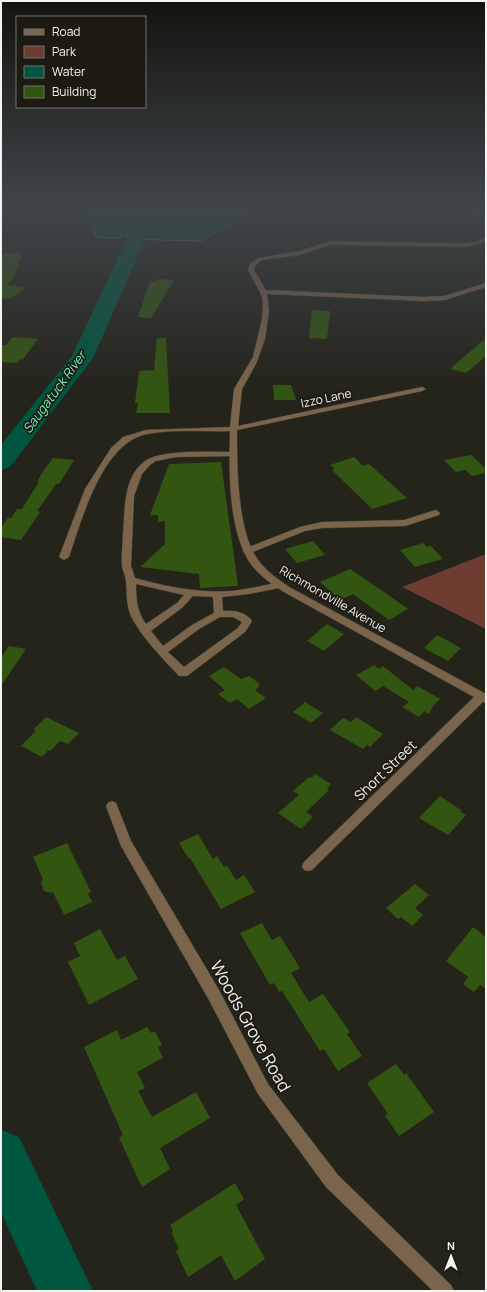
<svg xmlns="http://www.w3.org/2000/svg" width="487" height="1292" viewBox="0 0 487 1292" font-family="Manrope,sans-serif">
  <rect width="100%" height="100%" fill="#25241b"/>
  <!-- green -->
  <path fill="#6d3b30" d="M486 554V629L402 587 478 557Z"/>
  <!-- water -->
  <path fill="#005740" stroke="#498674" d="M83 208H278L259 209 251 212 201 241 127 239 128 236H122L121 238H97Z"/>
  <g fill="none" stroke-linecap="round" stroke-linejoin="round">
    <!-- river -->
    <g fill="#005740" fill-rule="evenodd">
      <path d="M140 208H156L145 239 93 358 10 467 1 470V445L72 356 127 239Z"/>
      <path d="M1 1130 19 1137 93 1291H37L1 1212Z"/>
    </g>
  </g>
  <!-- building -->
  <g fill="#325511">
    <path d="M1 253H22L14 278 6 285 26 288 10 299 1 298Z"/>
    <path d="M157 279 174 280 151 318 138 317 150 281H156Z"/>
    <path d="M312 310 330 311 327 339 309 338Z"/>
    <path d="M13 337 38 339 22 360 20 359 17 363 1 362V345H6Z"/>
    <path d="M157 338H166L170 413H136L138 403H135L139 371 154 370Z"/>
    <path d="M486 338V356L466 373 450 369Z"/>
    <path d="M273 385H291L296 400H274Z"/>
    <path d="M471 455 486 469V473L472 476 465 470 456 472 444 460Z"/>
    <path d="M354 457 363 466 369 464 407 498 372 509 332 470 335 469 330 465Z"/>
    <path d="M53 458 74 460 59 484H56L37 511 40 512 21 540 1 537V527L8 518H11L17 509H22L39 482H37L42 473Z"/>
    <path d="M221 462 238 586 200 588 199 574 140 567 165 544V521L158 522V515H150L169 464Z"/>
    <path d="M313 541 325 555 297 563 285 549Z"/>
    <path d="M423 543 427 547 431 546 443 559 415 567 400 550Z"/>
    <path d="M350 569 368 581 408 609 389 620 353 594 340 600 320 582Z"/>
    <path d="M327 624 344 634 324 651 307 641Z"/>
    <path d="M437 635 461 648 448 661 424 648Z"/>
    <path d="M9 646 26 649 1 686V657Z"/>
    <path d="M374 665 379 669 383 666 413 690 417 686 440 699 433 706 429 714 424 711 419 717 402 707 409 702 383 686 375 691 356 675Z"/>
    <path d="M224 667 241 679 249 676 260 684 258 685 259 687 255 690 266 698 249 709 237 699 230 703 218 694 225 690 209 676Z"/>
    <path d="M305 702 323 713 311 723 293 712Z"/>
    <path d="M46 717 79 733 68 744 60 741 50 751 48 750 42 757 21 746 36 731 33 730Z"/>
    <path d="M356 717 383 734 370 747 367 745 363 749 330 730 343 718 351 722Z"/>
    <path d="M315 774 331 784 327 789 329 790 306 812 313 817 301 829 278 813 299 795 293 791 309 777 311 778Z"/>
    <path d="M440 796 461 810 460 811 466 815 448 835 419 818Z"/>
    <path d="M198 834 213 859 217 856 224 867 227 866 236 880 244 875 255 892 221 909 190 858 189 859 179 843Z"/>
    <path d="M67 843 91 892 88 894 92 902 64 915 53 892 51 893 44 891 41 883 43 879 33 857Z"/>
    <path d="M415 884 429 895 415 908 423 915 412 926 401 917 398 919 386 908Z"/>
    <path d="M262 923 272 940 280 936 300 968 291 973 309 1002 323 994 350 1032 347 1034 362 1056 338 1071 324 1049 320 1051 282 991 279 992 274 983 270 985 240 933Z"/>
    <path d="M473 927 486 937V989L480 985 474 992 463 984 468 977 446 961Z"/>
    <path d="M100 929 117 960 125 956 138 979 89 1005 68 962 80 956 74 943Z"/>
    <path d="M147 1027 151 1033 155 1031 162 1045 158 1047 163 1058 137 1072 145 1088 138 1091 152 1117 196 1092 210 1118 160 1148 170 1169 142 1187 119 1138 123 1135 84 1047 117 1030 121 1040Z"/>
    <path d="M396 1064 404 1075 406 1073 434 1112 399 1136 385 1116 388 1114 367 1083Z"/>
    <path d="M235 1183 244 1199 236 1205 265 1259 235 1281 221 1255 188 1277 176 1251 179 1249 172 1234 173 1231 170 1225Z"/>
  </g>
  <g fill="none" stroke-linecap="round" stroke-linejoin="round">
    <defs>
      <g id="service">
        <path d="M234 452H237V456L176 457 156 461 150 465 142 474 134 496 131 566 135 578C167 587 199 593 232 591 249 589 265 585 281 582L286 585 284 587 249 594 222 597 223 611C234 610 246 612 252 621L245 632 187 676H179C163 659 145 641 133 620 126 608 127 595 126 582 126 576 122 570 122 565 121 555 123 544 123 534 125 510 123 477 145 461 161 449 213 452 234 452ZM136 584 184 595 177 603 146 624C137 612 136 599 136 584ZM193 596 213 597 214 613 192 625 163 646 151 631 183 607ZM220 617H233L242 622 238 628 184 667 168 652 199 629Z"/>
        <path d="M436 510 440 513 439 515 405 526 322 528 305 531 250 553H244L243 551 244 549 300 527 322 522 404 520Z"/>
      </g>
      <g id="minor">
        <path d="M470 208H477L486 214V218Z"/>
        <path d="M486 237V241L480 244 466 247 330 245 300 255 262 260 255 266 254 270 266 290 424 297 444 296 486 283V287L445 300 424 301 267 294 269 310 265 339 256 364 242 389 238 426 422 387 426 389 422 391 237 430C237 466 237 531 258 560 267 572 279 580 291 588L486 694V703L483 702 312 870 308 871 304 870 302 866 304 862 474 697 284 592C271 584 257 574 248 560 228 525 229 471 230 431 203 432 174 429 147 434 102 443 82 519 69 557L64 560 59 557 85 489 111 448 123 437 146 430 230 427 234 389 253 357 262 319 263 301 261 294 248 270 250 264 258 258 299 251 330 241 466 243 477 242Z"/>
        <path d="M112 801 116 803 131 841 219 990 268 1084 338 1175 451 1285 454 1291H433L326 1187 258 1094 209 1000 121 846 106 806 108 803Z"/>
      </g>
    </defs>
    <!-- service casing -->
    <use href="#service" stroke="#424138" stroke-width="1"/>
    <!-- minor casing -->
    <use href="#minor" stroke="#424138" stroke-width="1"/>
    <!-- service -->
    <use href="#service" fill="#7b644c" fill-rule="evenodd"/>
    <!-- minor -->
    <use href="#minor" fill="#7b644c" fill-rule="evenodd"/>
  </g>
  <!-- sky -->
  <linearGradient id="sky" x2="0" y2="1"><stop stop-color="#14140f"/><stop offset="0.53" stop-color="#40454a"/><stop offset="1" stop-color="#40454a" stop-opacity="0"/></linearGradient>
  <rect width="487" height="389" fill="url(#sky)"/>
  <g text-anchor="middle" dominant-baseline="central" stroke-width="3.5" stroke-linejoin="round" paint-order="stroke">
    <!-- far-street labels -->
    <g font-size="12" fill="#f4f3ed" stroke="#1c1a12">
      <text transform="translate(326 398) rotate(-12)">Izzo Lane</text>
      <text transform="translate(333 599) rotate(30)">Richmondville Avenue</text>
    </g>
    <!-- far-water labels -->
    <g font-size="13" font-style="italic" fill="#70f2c3" stroke="#1c1a12">
      <text transform="translate(54 392) rotate(-54)">Saugatuck River</text>
    </g>
    <!-- street labels -->
    <g font-size="14" fill="#f4f3ed" stroke="#1c1a12">
      <text transform="translate(385 770) rotate(-44)">Short Street</text>
    </g>
    <!-- near-street labels -->
    <g font-size="17" fill="#f4f3ed" stroke="#1c1a12">
      <text transform="translate(251 1026) rotate(61)">Woods Grove Road</text>
    </g>
  </g>
  <!-- border -->
  <rect width="487" height="1292" fill="none" stroke="#f4f3ed" stroke-width="4"/>
  <!-- legend -->
  <rect x="16" y="16" width="130" height="92" fill="#1c1a12" stroke="#72716a"/>
  <rect x="24" y="29" width="20" height="6" fill="#7b644c" stroke="#72716a"/>
  <text x="52" y="36" font-size="12" fill="#f4f3ed">Road</text>
  <rect x="24" y="46" width="20" height="12" fill="#6d3b30" stroke="#72716a"/>
  <text x="52" y="56" font-size="12" fill="#f4f3ed">Park</text>
  <rect x="24" y="66" width="20" height="12" fill="#005740" stroke="#72716a"/>
  <text x="52" y="76" font-size="12" fill="#f4f3ed">Water</text>
  <rect x="24" y="86" width="20" height="12" fill="#325511" stroke="#72716a"/>
  <text x="52" y="96" font-size="12" fill="#f4f3ed">Building</text>
  <!-- north arrow -->
  <g transform="translate(451 1256)" stroke="#1c1a12" stroke-width="3" paint-order="stroke">
  <path d="M0-3L7 15L0 10L-7 15Z" fill="#f4f3ed"/>
  <text y="-6" font-size="11" font-weight="bold" text-anchor="middle" fill="#f4f3ed">N</text>
  </g>
</svg>
